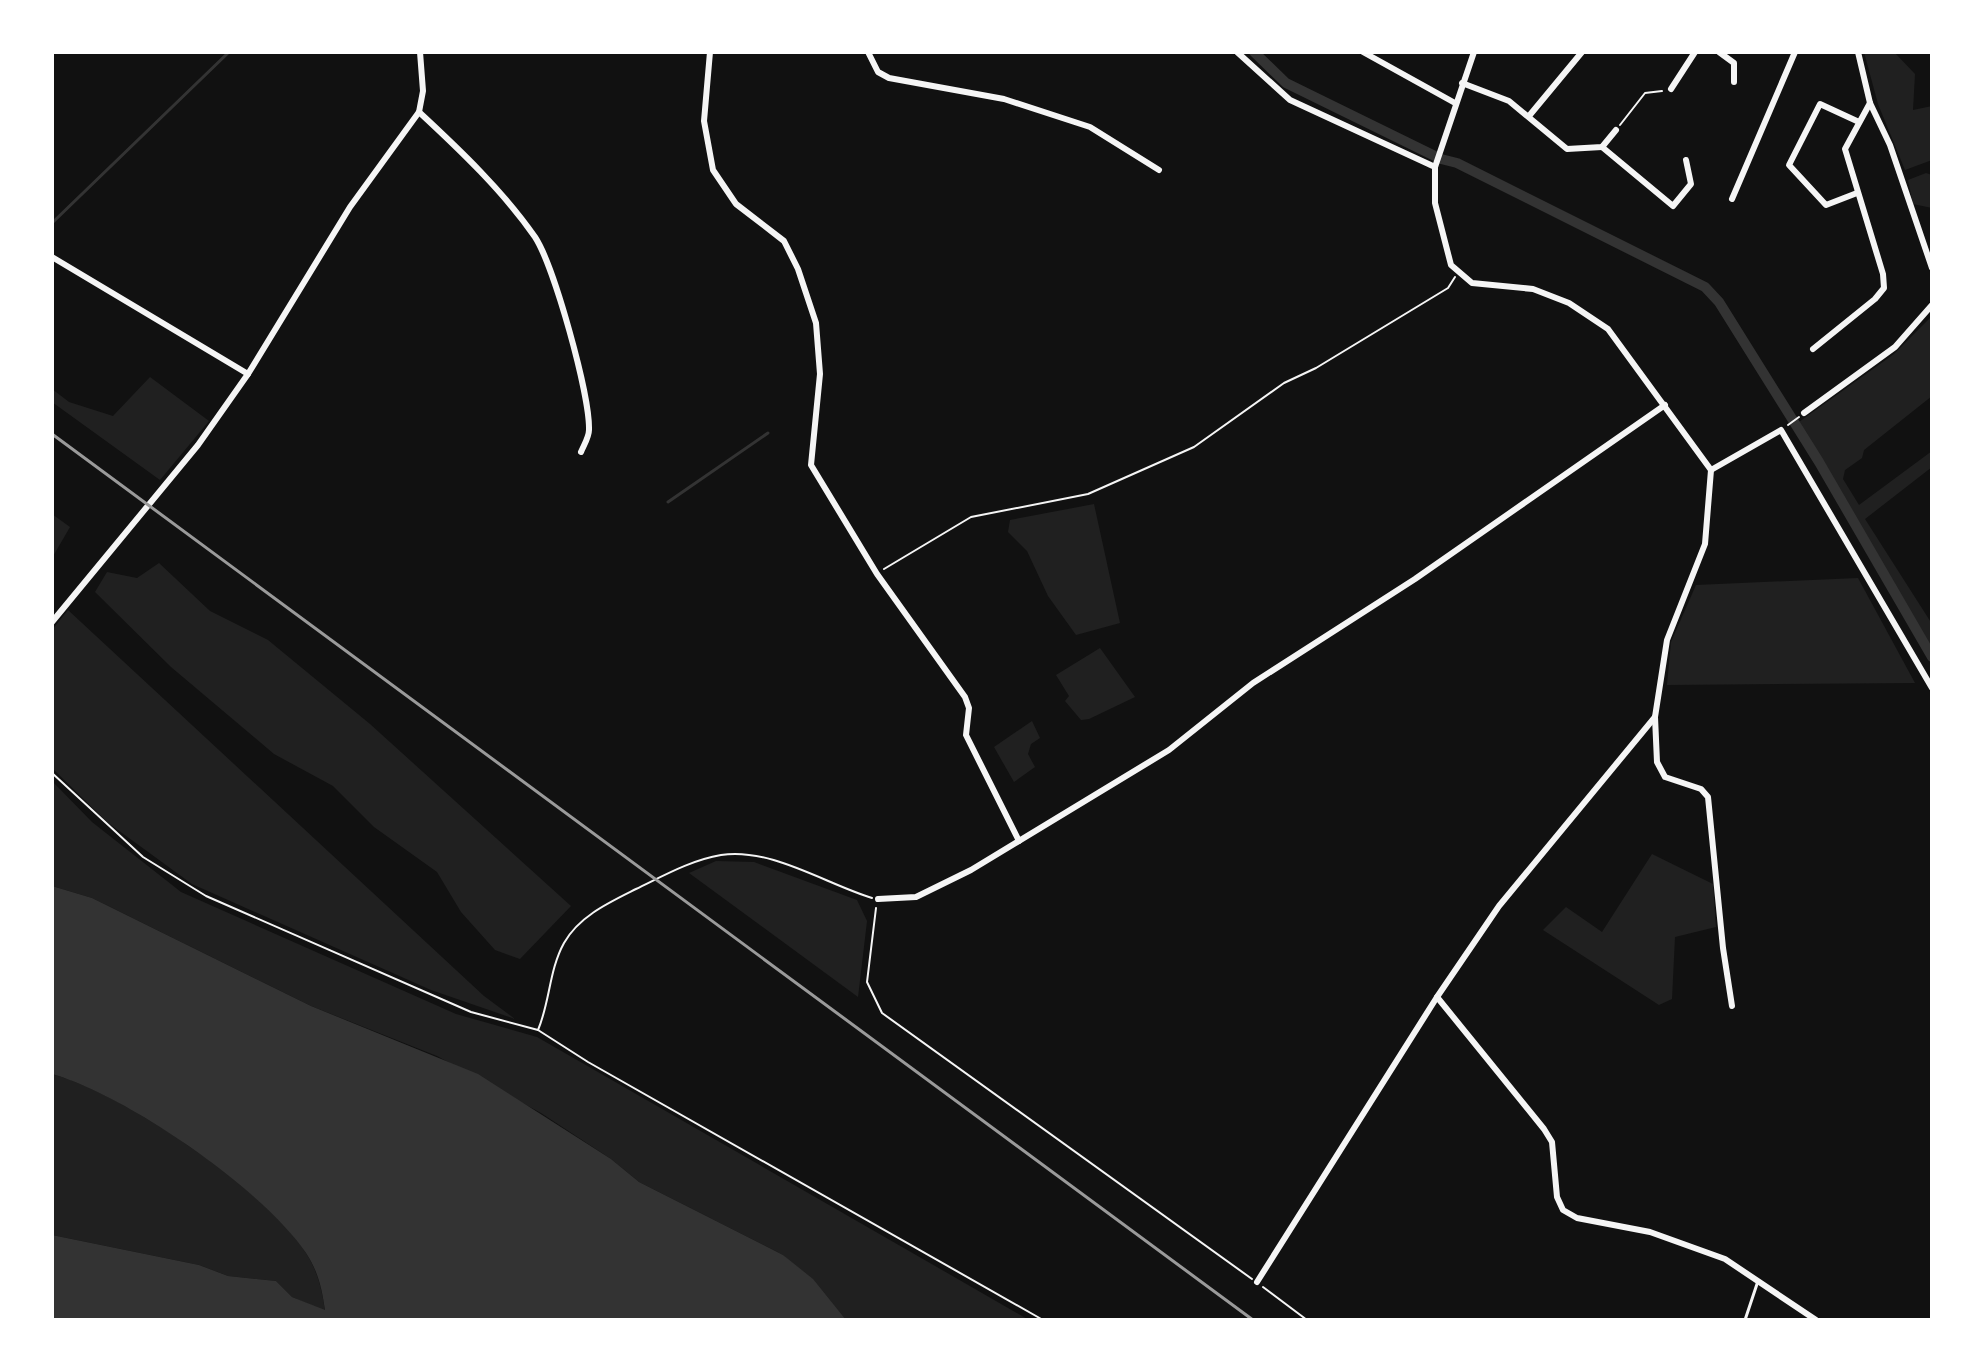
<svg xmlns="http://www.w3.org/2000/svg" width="1984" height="1372" viewBox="0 0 1984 1372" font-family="Karla,sans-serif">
  <rect width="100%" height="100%" fill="#111"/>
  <!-- green -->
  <g fill="#202020">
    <path d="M1864 52H1894L1915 74 1913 110 1932 106V160L1905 170 1878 104Z"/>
    <path d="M1926 173 1932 175V208L1913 204 1908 180Z"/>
    <path d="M1932 316V396L1864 450 1862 458 1845 470 1843 479 1859 505 1932 451V467L1865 519 1932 624V653L1799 422 1894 354Z"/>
    <path d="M150 377 209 421 160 480 52 402V389L69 402 113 416Z"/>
    <path d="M1094 504 1120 623 1076 635 1048 596 1027 551 1008 532 1010 520Z"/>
    <path d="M52 514 70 527 52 558Z"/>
    <path d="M159 563 210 611 268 640 370 724 571 906 520 959 495 950 461 912 437 872 374 827 333 786 274 754 171 667 95 592 107 572 137 578Z"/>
    <path d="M1858 578 1915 683 1667 685 1671 642 1696 585Z"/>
    <path d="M68 610 484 996 515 1019 431 990 192 884 107 822 52 768V630Z"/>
    <path d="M1100 648 1135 697 1089 719 1081 720 1065 701 1069 696 1056 675Z"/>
    <path d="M1032 721 1040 738 1031 744 1028 754 1035 767 1014 782 994 747Z"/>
    <path d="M52 781 92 822 181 892 456 1014 537 1037 1029 1320H846L783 1255 639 1182 611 1159 541 1113 437 1056 311 1006 92 898 52 886Z"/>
    <path d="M1652 854 1713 884 1716 927 1675 937 1672 999 1659 1005 1543 930 1566 907 1602 932Z"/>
    <path d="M716 861 754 862 857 900 867 921 858 997 689 873Z"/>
    <path d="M52 1074C125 1094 265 1190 306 1253 318 1272 322 1290 325 1311L292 1297 276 1281 228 1276 199 1265 52 1235Z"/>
  </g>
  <!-- water -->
  <path fill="#333" d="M52 886 92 898 311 1006 478 1074 611 1159 639 1182 783 1255 813 1279 846 1320H52V1235L199 1265 228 1276 276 1281 292 1297 325 1310C322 1289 318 1271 306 1253 263 1189 126 1095 52 1074Z"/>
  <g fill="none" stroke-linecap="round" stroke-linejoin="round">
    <!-- stream -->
    <g stroke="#333" stroke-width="3">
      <path d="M52 223 229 52"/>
      <path d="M668 502 768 433"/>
    </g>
    <!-- canal -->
    <path stroke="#333" stroke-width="10" d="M1254 52 1286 83 1441 159 1457 163 1705 287 1719 302 1819 462 1932 657"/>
    <!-- path -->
    <g stroke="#f5f5f5" stroke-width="2">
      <path d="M1620 125 1645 93 1662 91"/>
      <path d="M1788 425 1799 417"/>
      <path d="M884 569 971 517 1088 494 1194 447 1284 383 1316 368 1448 288 1455 277"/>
      <path d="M52 773 143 857 206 896 471 1012 538 1030 588 1062 1043 1320"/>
      <path d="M876 908 867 982 882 1013 1252 1279"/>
      <path d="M538 1030C550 1002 549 970 564 943 579 916 610 902 636 889 663 876 691 860 721 855 770 847 826 884 872 898"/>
      <path d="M1263 1287 1307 1320"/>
    </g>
    <!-- service -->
    <path stroke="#f5f5f5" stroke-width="3" d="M1745 1320 1758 1281"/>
    <!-- minor -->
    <g stroke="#f5f5f5" stroke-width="6">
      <path d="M710 52 704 121 713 170 736 204 784 241 798 269 816 323 820 374 811 465 877 574 965 697 969 708 966 735 1019 841"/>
      <path d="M868 52 878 72 889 78 1004 99 1090 127 1159 170"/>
      <path d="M1237 52 1290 100 1435 167"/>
      <path d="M1363 52 1455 103"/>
      <path d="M1719 52 1734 63V82"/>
      <path d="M1858 52 1870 103 1890 145 1932 268"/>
      <path d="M1462 83 1509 101 1567 149 1602 147 1616 130"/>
      <path d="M1671 89 1695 52"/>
      <path d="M419 112C460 150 503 191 535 237 554 266 590 395 589 430 589 437 584 445 581 452"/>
      <path d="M1529 116 1582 52"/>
      <path d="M1602 147 1673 206 1691 184 1686 160"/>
      <path d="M1857 193 1826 205 1789 165 1820 104 1859 122"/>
      <path d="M1732 199 1795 52"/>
      <path d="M52 257 248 374"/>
      <path d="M1813 349 1875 299 1884 288 1883 274 1845 149 1870 103"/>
      <path d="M1804 413 1895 347 1932 305"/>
      <path d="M1711 470 1781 430 1932 688"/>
      <path d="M52 622 198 445 248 374 350 207 419 112 423 91 420 52"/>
      <path d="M1655 717 1657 762 1665 777 1701 789 1708 797 1723 948 1732 1006"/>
      <path d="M878 899 916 897 971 870 1169 750 1253 683 1415 579 1665 405"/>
      <path d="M1437 997 1544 1129 1552 1142 1557 1197 1563 1210 1577 1218 1650 1232 1725 1259 1816 1320"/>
      <path d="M1257 1282 1437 997 1499 906 1655 717 1667 640 1705 544 1711 470 1608 329 1569 303 1533 289 1472 283 1451 265 1435 203V167L1474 52"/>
    </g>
    <!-- rail -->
    <path stroke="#9a9a9a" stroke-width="3" d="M52 434 1253 1320"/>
  </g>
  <!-- border -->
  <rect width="1984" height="1372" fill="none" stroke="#ffffff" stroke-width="108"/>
</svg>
